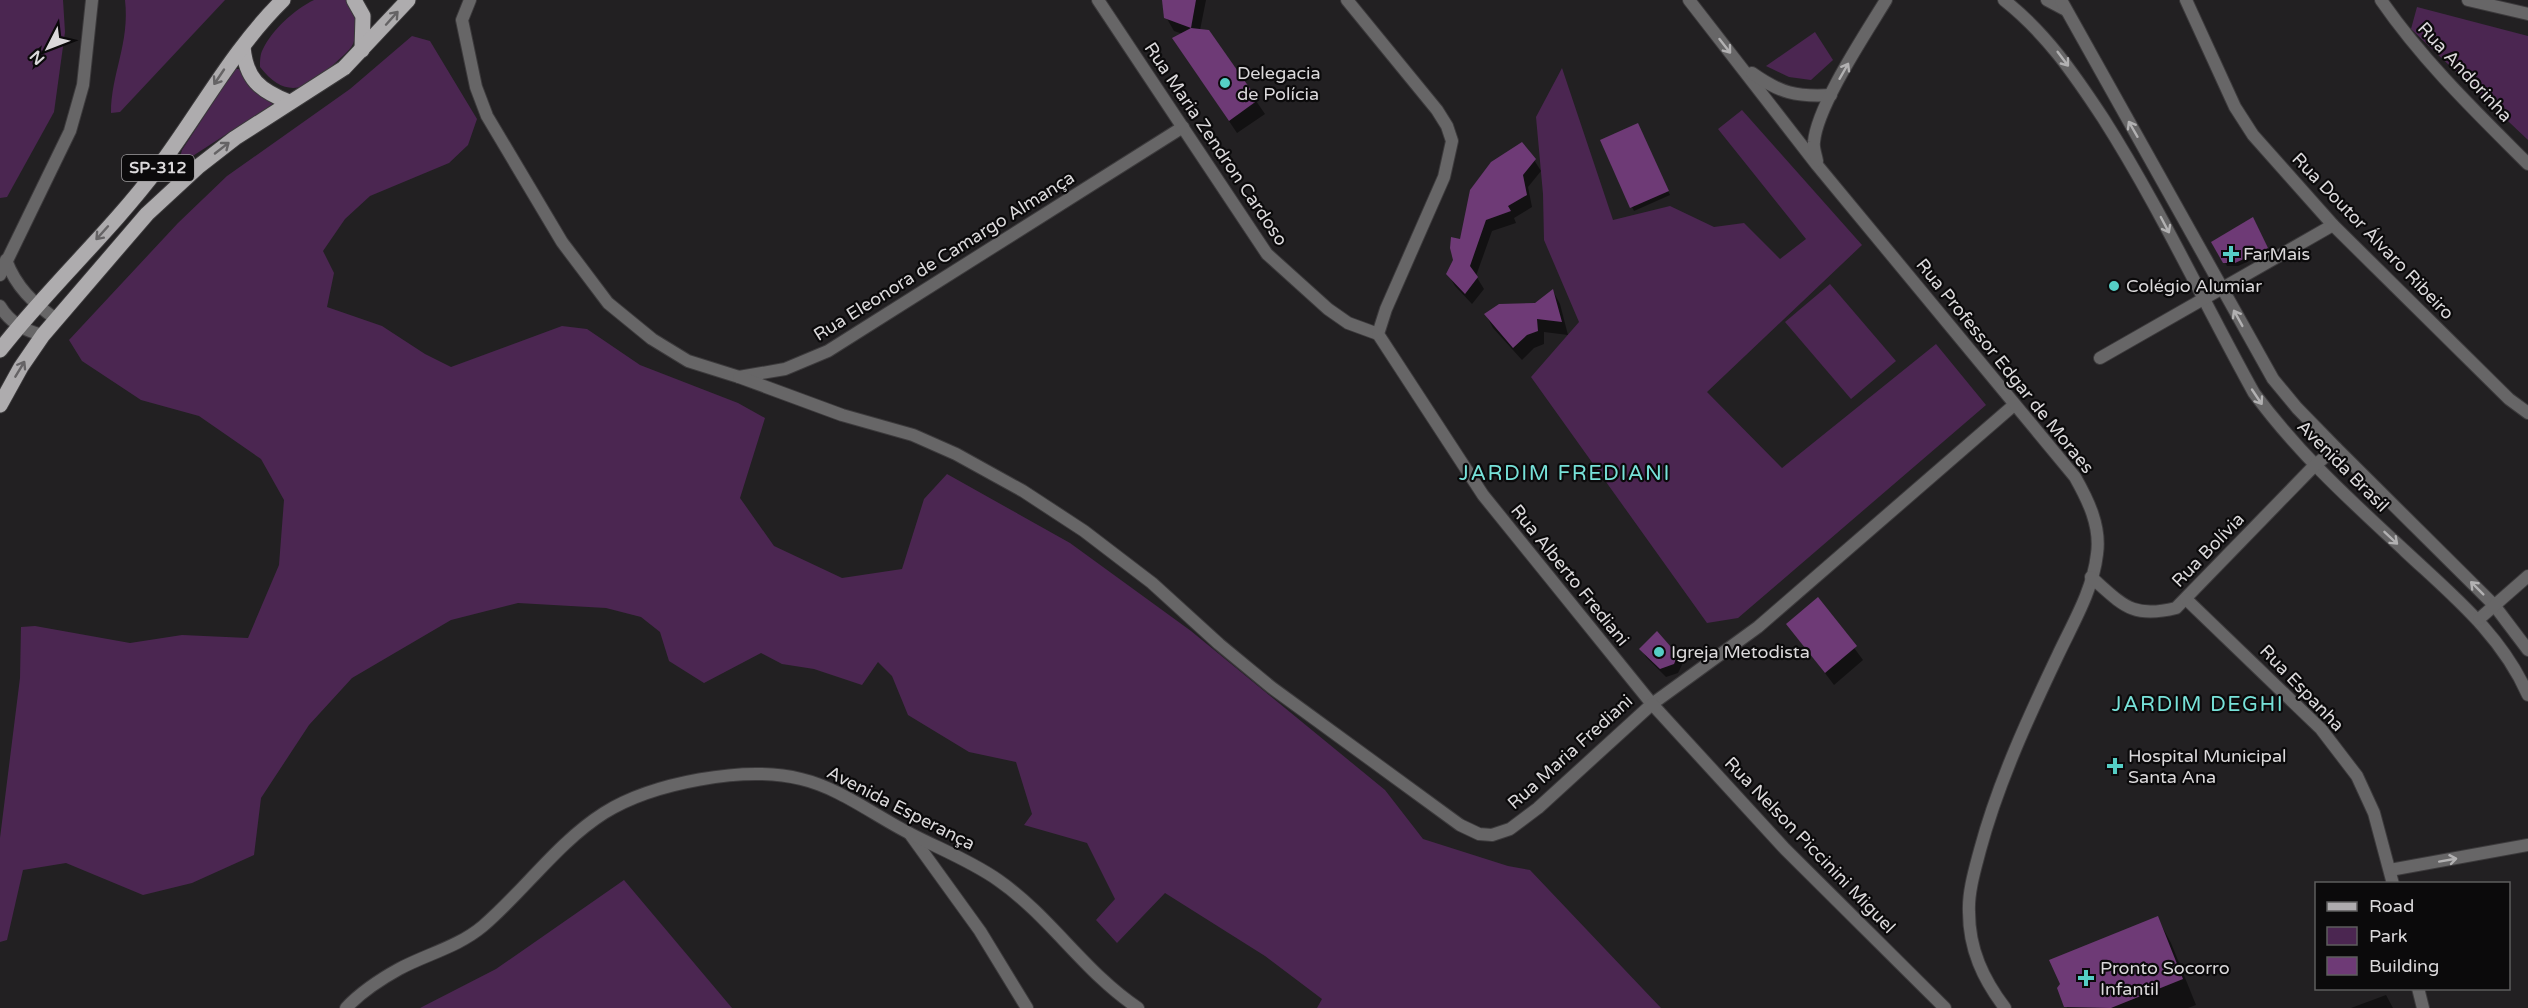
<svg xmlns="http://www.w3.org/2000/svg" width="2528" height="1008" viewBox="0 0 2528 1008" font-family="'Varela Round',sans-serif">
  <rect width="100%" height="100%" fill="#222022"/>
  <!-- green -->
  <g fill="#4b2651">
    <path d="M0 0H63L65 32 54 112 7 197 0 198Z"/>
    <path d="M125 0H225L120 112 111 113C111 73 130 44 125 0Z"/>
    <path d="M314 0H346L357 12C357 23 357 34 353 44 349 52 339 59 333 65 307 91 285 99 260 67 260 61 260 54 263 49 272 30 295 9 314 0Z"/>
    <path d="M2417 7 2528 36V140L2411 29Z"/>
    <path d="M1815 32 1833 60 1811 80 1789 77 1766 66Z"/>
    <path d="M412 36 430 41 477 119 468 145 449 163 370 196 345 219 323 251 334 273 327 307 382 326 425 354 451 367 562 326 587 329 640 365 738 403 765 418 740 498 774 546 842 578 902 569 924 499 947 474 1070 543 1191 631 1385 790 1423 839 1508 866 1530 870 1661 1008H1317L1322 999 1265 956 1165 893 1117 943 1096 920 1115 899 1087 843 1024 825 1032 814 1016 762 969 752 908 715 892 676 878 662 862 685 814 669 782 664 761 653 704 683 669 661 660 632 641 617 606 608 518 603 451 620 352 678 309 725 261 798 254 855 192 883 143 895 66 863 23 870 7 940 0 942V838L20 678 21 627 35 626 130 643 182 635 248 638 279 565 284 500 261 459 199 416 141 400 82 361 69 340 178 223 227 176 350 89Z"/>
    <path d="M1562 68 1613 220 1670 206 1714 227 1744 223 1780 259 1806 239 1718 129 1742 110 1862 245 1707 392 1782 468 1936 344 1986 405 1738 618 1707 623 1531 377 1579 322 1544 240 1543 194 1536 117Z"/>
    <path d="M235 69H241C249 84 258 95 273 104L185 161 182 160 180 157 182 150Z"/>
    <path d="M1830 284 1896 361 1851 399 1785 322Z"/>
    <path d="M624 880 732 1008H420L496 969Z"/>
  </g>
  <!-- shadow -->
  <g fill="#0007">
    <path d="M1164 0H1206L1200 30 1208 31 1265 114 1237 133 1174 39 1183 34 1174 31 1166 17Z"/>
    <path d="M1640 129 1670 195 1634 211 1632 207Z"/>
    <path d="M1534 160 1541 171 1528 187 1532 207 1514 218 1516 223 1492 231 1476 276 1484 289 1472 304 1455 286 1448 274 1461 241Z"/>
    <path d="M2255 222 2269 252 2238 266H2227L2213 242Z"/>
    <path d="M1553 291 1560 304 1568 335 1544 332V344L1534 348 1522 360 1493 328 1486 315 1536 304Z"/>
    <path d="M1818 599 1863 660 1834 685 1788 624Z"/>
    <path d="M1641 649 1677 656 1682 665 1678 673 1666 677 1646 657Z"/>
    <path d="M2157 917 2171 943 2196 1005 2188 1008H2067L2066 1006Z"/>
    <path d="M2386 995 2393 1008H2351Z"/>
  </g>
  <!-- building -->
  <g fill="#6e3a76">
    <path d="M1162 0H1196L1191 28 1164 18Z"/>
    <path d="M1191 28 1209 30 1258 100 1229 121 1172 38Z"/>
    <path d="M1638 123 1669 191 1630 208 1600 140Z"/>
    <path d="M1522 142 1536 159 1523 175 1527 195 1508 206 1511 211 1486 220 1470 266 1478 277 1465 294 1446 274 1453 260 1450 248 1451 237 1460 239 1470 190 1491 162Z"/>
    <path d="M2253 217 2268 248 2235 263H2223L2211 242Z"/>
    <path d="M1553 289 1562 322 1537 319 1538 331 1527 335 1513 348 1484 314 1499 304 1535 303Z"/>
    <path d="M1818 597 1857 646 1825 673 1786 624Z"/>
    <path d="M1657 631 1678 655 1674 664 1660 669 1639 649Z"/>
    <path d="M2158 916 2183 979 2111 1008 2064 1007 2057 988 2060 984 2049 960Z"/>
  </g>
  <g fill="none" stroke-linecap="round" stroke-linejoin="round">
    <defs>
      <g id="street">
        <path d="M470 0 462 20 476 87 487 116 562 242 608 303 652 339 688 361 739 377 785 369 828 351 1183 127"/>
        <path d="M1098 0 1267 254 1328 309 1348 323 1378 334"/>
        <path d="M1347 0 1437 110 1447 126 1452 141 1444 177 1386 309 1378 334 1483 495 1652 704 1758 627 2014 405"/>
        <path d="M1689 0 1817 165 2075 477C2088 500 2101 526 2097 554 2093 590 2073 623 2058 655 2028 718 1998 783 1980 850 1975 869 1968 892 1969 912 1969 949 1983 979 2005 1008"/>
        <path d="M2004 0C2046 33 2074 74 2103 118 2159 206 2203 301 2254 393 2299 454 2350 500 2405 551 2452 595 2501 634 2528 695"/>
        <path d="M2047 0 2064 9"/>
        <path d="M2061 0 2273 379 2297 408 2336 448 2494 605 2528 650"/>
        <path d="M2186 0 2235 107 2253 135 2333 225 2509 399 2528 413"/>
        <path d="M2381 0C2423 61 2476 112 2528 164"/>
        <path d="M2468 0 2528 14"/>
        <path d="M1752 73C1780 93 1796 97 1831 95"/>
        <path d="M1817 161C1816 155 1813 148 1814 142 1817 106 1866 33 1886 0"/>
        <path d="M6 260C16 287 33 303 56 319"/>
        <path d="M0 275 70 131 83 85 92 0"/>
        <path d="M0 306C10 323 25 331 43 335"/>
        <path d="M2100 358 2333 225"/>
        <path d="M739 377 842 415 913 435 956 454 1023 491 1084 531 1152 583 1219 644 1271 687 1460 825 1479 834 1492 835 1510 829 1538 808 1652 704 1785 849 1945 1008"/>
        <path d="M2091 577C2123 605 2132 619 2176 608L2314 466 2336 448"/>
        <path d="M2186 599 2321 729 2357 776 2374 813 2393 884"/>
        <path d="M2479 619 2528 576"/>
        <path d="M910 834 980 931 1027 1008"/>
        <path d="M2390 870 2528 845"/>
        <path d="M2418 988 2423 1008"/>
        <path d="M346 1008C361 992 379 980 399 969 427 954 458 947 483 926 525 890 557 843 604 813 652 783 745 765 801 779 840 788 875 816 911 834 940 849 971 861 998 880 1050 916 1085 973 1138 1008"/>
      </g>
      <g id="primary">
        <path d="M354 0 363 16 362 50"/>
        <path d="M243 47C246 79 259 90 289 102"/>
        <path d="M0 350C49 287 110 232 158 168 200 112 233 49 283 0"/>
        <path d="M0 405 21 367 43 335 147 214 199 166 235 138 344 68 408 0"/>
      </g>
    </defs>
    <!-- street casing -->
    <use href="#street" stroke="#3c3a3c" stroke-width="14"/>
    <!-- primary casing -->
    <use href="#primary" stroke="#3c3a3c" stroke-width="17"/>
    <!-- street -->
    <use href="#street" stroke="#676667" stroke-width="12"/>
    <!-- primary -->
    <use href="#primary" stroke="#aeacae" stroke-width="15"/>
  </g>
  <!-- one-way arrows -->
  <defs><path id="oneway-shaft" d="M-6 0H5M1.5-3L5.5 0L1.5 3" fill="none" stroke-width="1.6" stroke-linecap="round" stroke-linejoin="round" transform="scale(1.5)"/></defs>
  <g stroke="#656365">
    <use href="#oneway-shaft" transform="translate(392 18) rotate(-48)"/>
    <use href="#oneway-shaft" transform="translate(219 77) rotate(124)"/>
    <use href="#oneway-shaft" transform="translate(222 148) rotate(-38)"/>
    <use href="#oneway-shaft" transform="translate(102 233) rotate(132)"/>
    <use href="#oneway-shaft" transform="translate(20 369) rotate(-59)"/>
  </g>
  <g stroke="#b2b1b2">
    <use href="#oneway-shaft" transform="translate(1725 46) rotate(52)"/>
    <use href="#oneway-shaft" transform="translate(2063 59) rotate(53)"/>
    <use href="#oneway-shaft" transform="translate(1844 71) rotate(-60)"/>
    <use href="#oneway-shaft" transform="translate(2133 129) rotate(-120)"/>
    <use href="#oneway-shaft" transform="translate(2165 225) rotate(62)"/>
    <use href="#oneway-shaft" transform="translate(2238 318) rotate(-119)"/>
    <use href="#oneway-shaft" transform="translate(2257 397) rotate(56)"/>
    <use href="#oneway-shaft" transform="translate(2391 538) rotate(43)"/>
    <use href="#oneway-shaft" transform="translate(2477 588) rotate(-135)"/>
    <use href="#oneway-shaft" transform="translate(2448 860) rotate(-10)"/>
  </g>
  <!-- markers -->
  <g fill="#55cec5" stroke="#0b0a0b" stroke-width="2">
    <circle cx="1225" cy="83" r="6"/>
    <path d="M2228 245h6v6h6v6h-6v6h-6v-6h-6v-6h6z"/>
    <circle cx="2114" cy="286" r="6"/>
    <circle cx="1659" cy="652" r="6"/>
    <path d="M2112 757h6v6h6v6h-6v6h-6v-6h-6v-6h6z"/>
    <path d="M2083 969h6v6h6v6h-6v6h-6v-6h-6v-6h6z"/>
  </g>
  <g text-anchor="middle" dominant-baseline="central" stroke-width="4.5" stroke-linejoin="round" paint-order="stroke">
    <!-- shield labels -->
    <rect fill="#0b0a0b" stroke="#9d9b9d" stroke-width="1.5" x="122" y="155" width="72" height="26" rx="4.5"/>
    <g font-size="16" font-weight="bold" fill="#dbd9db">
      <text x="158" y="168">SP-312</text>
    </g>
    <!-- street labels -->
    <g font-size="18" fill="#dbd9db" stroke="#0b0a0b">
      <text transform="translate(2465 72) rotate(47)">Rua Andorinha</text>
      <text transform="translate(1216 144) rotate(56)">Rua Maria Zendron Cardoso</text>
      <text transform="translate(2373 236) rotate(46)">Rua Doutor Álvaro Ribeiro</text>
      <text transform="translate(944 256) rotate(-32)">Rua Eleonora de Camargo Almança</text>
      <text transform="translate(2005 366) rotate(51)">Rua Professor Edgar de Moraes</text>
      <text transform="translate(2343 466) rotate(45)">Avenida Brasil</text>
      <text transform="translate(2208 550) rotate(-46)">Rua Bolívia</text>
      <text transform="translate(1570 575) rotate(51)">Rua Alberto Frediani</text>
      <text transform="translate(2302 688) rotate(46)">Rua Espanha</text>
      <text transform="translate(1570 752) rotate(-42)">Rua Maria Frediani</text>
      <text transform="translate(901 808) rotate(27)">Avenida Esperança</text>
      <text transform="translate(1810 845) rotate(46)">Rua Nelson Piccinini Miguel</text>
    </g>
    <!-- poi labels -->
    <g font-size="18" fill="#dbd9db" stroke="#0b0a0b" text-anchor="start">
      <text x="1237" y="73">Delegacia<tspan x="1237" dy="21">de Polícia</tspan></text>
      <text x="2243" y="254">FarMais</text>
      <text x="2126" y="286">Colégio Alumiar</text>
      <text x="1671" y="652">Igreja Metodista</text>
      <text x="2128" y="756">Hospital Municipal<tspan x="2128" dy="21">Santa Ana</tspan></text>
      <text x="2100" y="968">Pronto Socorro<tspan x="2100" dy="21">Infantil</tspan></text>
    </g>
    <!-- quarter labels -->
    <g font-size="21" letter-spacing="1.5" fill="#77e2d9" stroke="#0b0a0b">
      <text x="1565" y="473">JARDIM FREDIANI</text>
      <text x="2198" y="704">JARDIM DEGHI</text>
    </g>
  </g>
  <!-- legend -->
  <rect x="2315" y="882" width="195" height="108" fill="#0b0a0b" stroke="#5e5d5e" stroke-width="1.5"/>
  <rect x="2327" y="902" width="30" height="9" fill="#aeacae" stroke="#5e5d5e" stroke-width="1.5"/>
  <text x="2369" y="912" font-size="18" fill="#dbd9db">Road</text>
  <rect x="2327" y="927" width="30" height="18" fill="#4b2651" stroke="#5e5d5e" stroke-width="1.5"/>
  <text x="2369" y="942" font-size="18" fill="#dbd9db">Park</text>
  <rect x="2327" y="957" width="30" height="18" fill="#6e3a76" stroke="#5e5d5e" stroke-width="1.5"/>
  <text x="2369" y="972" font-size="18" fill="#dbd9db">Building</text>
  <!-- north arrow -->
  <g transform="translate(48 48) rotate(228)" stroke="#0b0a0b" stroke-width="4.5" paint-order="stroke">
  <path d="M0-4.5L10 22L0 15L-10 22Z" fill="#dbd9db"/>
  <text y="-9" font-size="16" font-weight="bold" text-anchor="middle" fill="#dbd9db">N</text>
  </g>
</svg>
